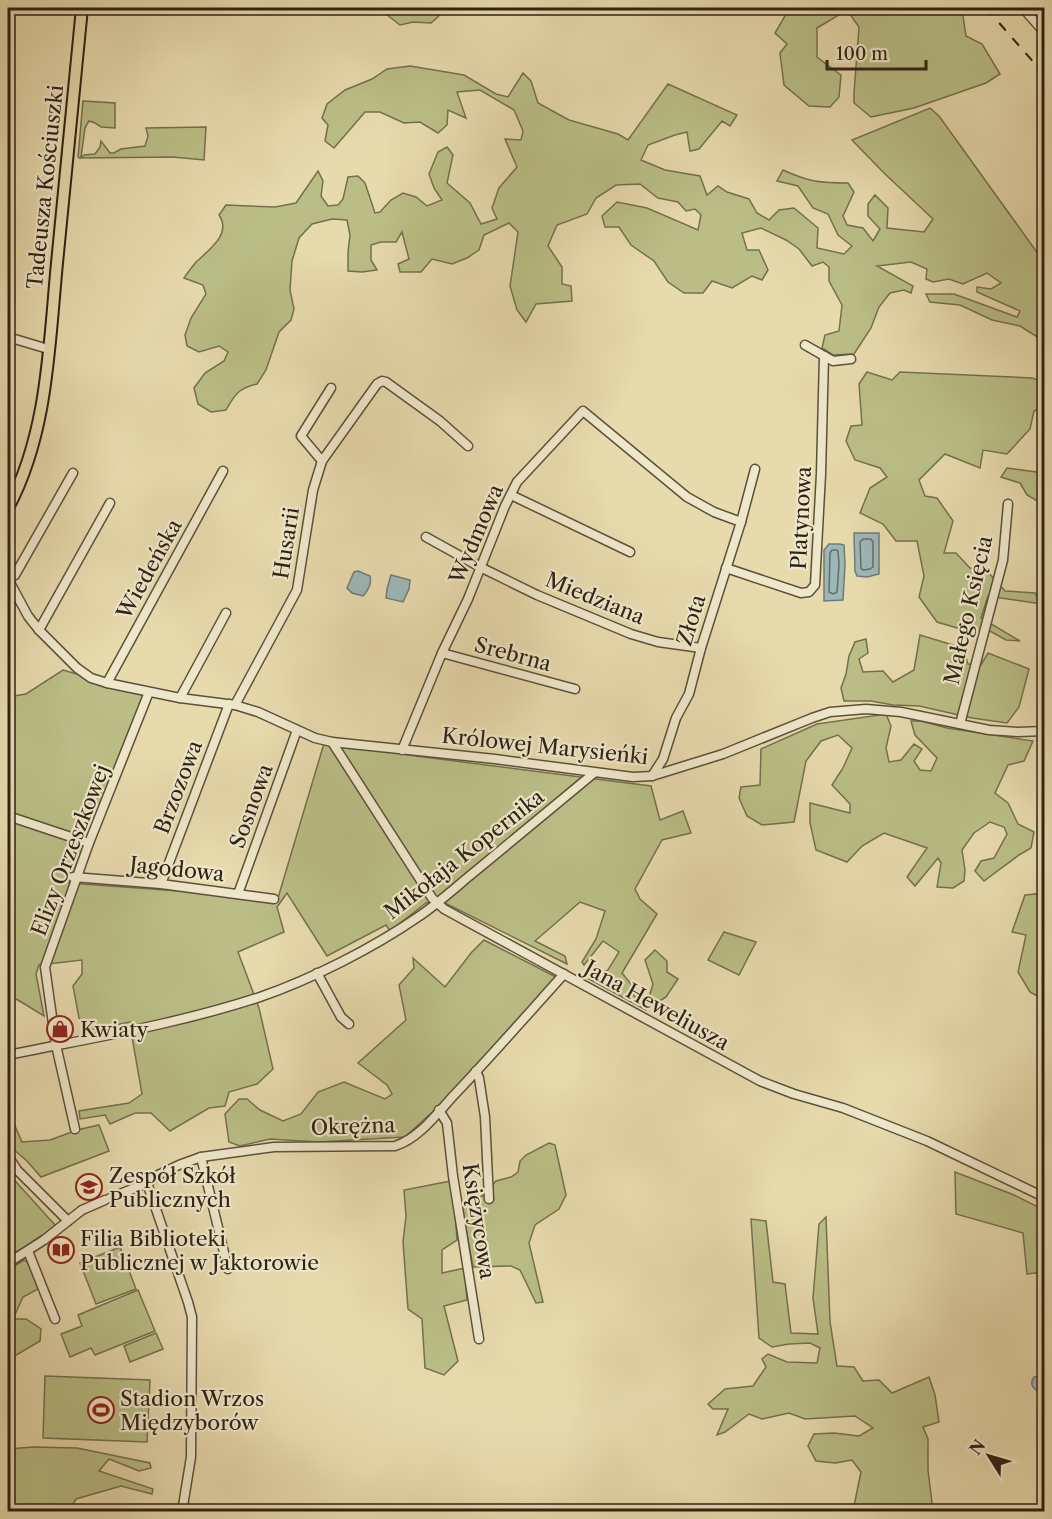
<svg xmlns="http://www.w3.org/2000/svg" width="1052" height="1519" viewBox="0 0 1052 1519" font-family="'Libre Caslon Text',serif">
  <rect width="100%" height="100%" fill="#e7daad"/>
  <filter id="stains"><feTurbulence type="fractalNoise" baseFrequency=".00333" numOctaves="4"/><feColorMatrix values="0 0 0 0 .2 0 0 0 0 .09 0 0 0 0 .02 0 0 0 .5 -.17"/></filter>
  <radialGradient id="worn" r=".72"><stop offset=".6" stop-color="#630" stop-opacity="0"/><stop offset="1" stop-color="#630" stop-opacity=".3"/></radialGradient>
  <!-- green -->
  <g fill="#babe86" stroke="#74704d" stroke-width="1.5">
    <path d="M387 8H438L441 14 431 23 413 22 400 25 386 14Z"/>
    <path d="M626 8H666L631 14Z"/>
    <path d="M796 8H956L963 16 966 36 982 44 1000 74 986 83 914 108 871 117 854 103V93L859 27 847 10 817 28V57L841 75 839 97 830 107 809 106 784 85 780 53 787 44 775 33 786 14Z"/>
    <path d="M410 66 464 75 496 94 508 97 523 73 531 81 538 103 569 120 618 134 628 140 668 84 737 115 730 126 722 121 699 149 690 151 687 132 675 135 648 145 641 160 665 170 700 176 707 195 718 186 727 192 749 199 757 213 769 220 779 210 794 208 818 228 817 248 844 254 852 246 838 235 828 214 813 208 798 186 777 181 783 170C809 182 820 183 848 183L854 192 843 216 847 225 863 228 873 241 880 229 868 216V204L875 195 888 208 887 228 924 232 933 219 884 173 852 140 930 108 939 116 1044 262V340L1039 338 1020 326 992 320 960 305 930 302 926 294H954L1017 317 1020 311 977 292V287L991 289 1001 283 987 273 963 284 949 279 933 282 926 279 927 269 911 262 877 266 913 286 911 293 904 290 890 293 879 307 871 328 854 354 833 355 822 348 825 335 839 331 842 305 829 281V267L823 262 812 266 799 249 786 240 761 228 742 233 747 250H759L768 270 762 280 752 276 732 288 712 281 703 293H684L668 282 654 261 631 245 619 227H605L602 216 617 202 647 208 698 230 701 215 695 209 686 211 678 202 658 198 640 184 616 185 596 198 587 214 557 225 548 246 562 267V284L571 286 572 301 536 304 526 322 517 310 510 286 518 232 509 223 484 235 479 250 467 258 452 264 432 259 421 272H400L398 264 409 259 402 232 396 242H381L371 245V260L377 270 362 272 348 271V252L350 235 347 220 332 219 312 224 299 238 292 261 290 290 294 309 291 320 279 332 266 370 257 384C239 388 235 394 226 410L211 412 198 404 194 388 205 373 224 361 228 352 219 346 199 352 187 346 185 335 191 318 206 294 203 285 184 278C188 272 192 267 196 262 209 250 232 234 219 215L226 205 275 207 296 203 318 171 323 181 321 196 328 206 338 205 343 199 348 177 358 176 365 183 375 213 380 212 391 200 403 193 416 197 427 206 442 200 434 188 429 174 438 152 447 147 453 155 447 183 470 203 481 224 497 219 492 208 499 188 517 167 505 139 521 140 523 131 514 110 480 90 457 92 466 118 448 110 447 125 438 133 420 122 404 123 380 112H365L334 148 325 141 328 125 322 118 327 104 345 90 372 79 387 69Z"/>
    <path d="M83 101 115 103V128L101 127 95 123 89 121 85 128 81 157 84 155 95 154 100 147 101 141 110 153H114L121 149 145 146 148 136 146 128 206 127 204 160 173 157 79 158 78 157Z"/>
    <path d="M867 372 892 380 900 372 1032 378 1044 382V406L1034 411 1030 429 1007 454 983 450 980 468 945 454 919 480 925 496 937 498 953 521 944 553H956L970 568 987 571 1005 591 1035 593 1042 604 988 596 981 618 1020 641 1006 640 990 631 971 632 937 622 919 597 924 576 917 541H896L883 524 860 513 870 488 887 477 880 468 855 460 846 441 851 426 862 425 859 384Z"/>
    <path d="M1007 468 1044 473V505L1027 495 1020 483 1001 477Z"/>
    <path d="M920 635 963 648 968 664 981 665 988 653 1029 669 1019 707 1007 723 972 718 919 706 893 705 871 701H844L841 688 846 674 849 656 855 642 866 639 868 653 859 659 863 672 883 671 893 682 914 670Z"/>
    <path d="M63 670 144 694 69 883 278 898 325 740 408 755 651 786 660 820 683 811 691 833 662 840 635 889 640 899 657 914 622 973 631 984 634 996 647 1004 653 984 645 960 655 950 667 961V972L678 979 666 997 646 1010 589 979 608 970 619 952 603 941 584 965 582 962 596 939 605 911 580 902 535 941 565 956 567 964 443 902 426 903 390 931 386 925 327 956 287 893 277 907 284 932 238 952 259 1008 273 1069 257 1084 229 1092 225 1106 209 1108 170 1131 151 1113H135L110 1124 105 1115 80 1119 79 1111 129 1103 142 1094 132 1037 131 1022 88 1030 79 1018 73 986 82 974V960L39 965 36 974 44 1016 8 994V697L26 694Z"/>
    <path d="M886 714 891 726 886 748 889 762 901 760 914 744 922 749 914 761 920 770 931 771 937 758 915 735 911 721H921L947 728 1033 741 1024 761 1008 765 995 793 1008 803 1018 824 1034 832 1031 848 1019 855 984 881 975 871 981 861 994 858 1007 834 1004 827 990 822 974 833 962 850 965 870 964 881 953 888 937 887 941 863 938 858 915 886 907 877 927 848 884 833 862 846 847 862 816 850 810 823V803L850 813V804L832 785 843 768 852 748 838 735 821 741 806 761 794 822 762 825 747 816 739 798 741 787 760 785 761 749 817 724Z"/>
    <path d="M1036 894 1044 896V1000L1030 992 1018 972 1026 935 1012 932 1025 895Z"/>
    <path d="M724 932 756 942 739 975 708 960Z"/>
    <path d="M484 940 556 977 440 1105 405 1137 318 1142 270 1139 240 1146 229 1142 225 1114 239 1099H247L260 1110 283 1121 301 1114 318 1092 344 1082 385 1099 392 1094 387 1085 358 1063 406 1020 399 985 414 968 413 958 445 987 471 953Z"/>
    <path d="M8 1110 22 1142 50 1140 77 1130 99 1125 109 1151 41 1177 27 1161 12 1148Z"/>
    <path d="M549 1143 555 1145 566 1195 559 1209 535 1225 529 1243 543 1302 536 1303 520 1270 511 1266 473 1267 462 1207 455 1208 457 1240 442 1250V1273L465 1268 467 1300 444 1306 458 1361 444 1375 425 1368 422 1319 408 1309 403 1242 406 1216 404 1190 451 1181 453 1202H465L482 1196 496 1181 511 1177 518 1172 520 1161 526 1155Z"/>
    <path d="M955 1172 1014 1195 1044 1210V1272L1027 1274 1023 1233 956 1214Z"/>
    <path d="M8 1173 56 1226 8 1258Z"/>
    <path d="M826 1217 830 1322 837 1366 854 1367 863 1381 879 1380 892 1393 929 1377 935 1395 939 1422 923 1427 928 1439V1470L933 1511H853L861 1472 852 1460 835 1463 816 1461 808 1446 814 1434 834 1433 859 1436 873 1428 855 1416 805 1419 789 1413 762 1419 749 1414 725 1432 717 1435 728 1409H713L708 1404 725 1389 753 1386 766 1367 762 1359 768 1354 787 1362 817 1363 820 1348 810 1343 789 1344 772 1347 759 1338 751 1219 766 1221 773 1282 785 1284 791 1333 818 1334 813 1298 819 1224Z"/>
    <path d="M120 1247 136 1289 96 1304 80 1263Z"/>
    <path d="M24 1260 30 1264 40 1288 23 1297 13 1319H26L41 1329 40 1341 8 1360V1270Z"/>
    <path d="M138 1290 155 1331 95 1355 91 1348 70 1357 61 1334 82 1326 78 1315Z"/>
    <path d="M156 1333 163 1349 130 1362 124 1346Z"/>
    <path d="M45 1376 150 1380 147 1442 43 1438Z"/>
    <path d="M33 1447 77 1448 150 1463 151 1468 139 1471 109 1459 99 1471 153 1489 152 1494 121 1486 76 1499 69 1511H13L8 1508V1449Z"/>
  </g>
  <!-- water -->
  <g fill="#9db7b7" stroke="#717b76" stroke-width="1.5">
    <path d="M854 533H879V574L867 577 857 576 855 571Z"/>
    <path d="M829 544H840L844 545 845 564 843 600 824 601V550Z"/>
    <path d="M358 571 370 576C372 583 368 591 363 596L352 593 347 588 354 572Z"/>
    <path d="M391 575 410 580 409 589 403 602 386 598 387 589Z"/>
    <path d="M1044 1376V1393C1035 1391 1028 1386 1034 1377Z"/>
  </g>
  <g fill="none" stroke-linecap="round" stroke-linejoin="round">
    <!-- shore -->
    <g stroke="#666c66" stroke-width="1.5">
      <path d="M863 539H871L873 542V567L870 569 863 570 861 568 860 542Z"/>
      <path d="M832 550H836L838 551 839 564 837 592 833 594 829 592 830 553Z"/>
    </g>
    <defs>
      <g id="minor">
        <path d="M1023 8 1044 32"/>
        <path d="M8 337 48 349"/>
        <path d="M805 345 833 361 851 359"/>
        <path d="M322 461 301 436 331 388"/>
        <path d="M511 495 630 552"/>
        <path d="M426 537 480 567 537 595 631 634 658 642 701 648"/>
        <path d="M726 568 801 593 809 592 815 585 821 474 824 356"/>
        <path d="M8 579 28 616 39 630 77 668 91 678 107 683 180 698 235 705 258 712 315 738 332 742 495 759 633 777 652 776 723 754 812 718 830 712 866 709 901 712 989 730 1018 732 1044 731"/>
        <path d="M8 579 15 575 73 473"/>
        <path d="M39 630 110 503"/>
        <path d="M442 653 575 689"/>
        <path d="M107 683 223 471"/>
        <path d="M180 698 226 613"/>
        <path d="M235 705 297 590 313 490 322 461 377 384 382 381 386 382 440 421 468 446"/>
        <path d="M960 724 1003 560 1008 504"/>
        <path d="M332 742 432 898 444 909 760 1081 794 1094 843 1108 927 1141 1044 1197"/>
        <path d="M402 750 442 653 468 599 505 506 517 482 583 411 687 497 714 512 741 522"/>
        <path d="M652 776 663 759 676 718 689 694 701 648 741 522 755 469"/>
        <path d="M8 816 89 843"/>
        <path d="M73 877 161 884 274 899"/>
        <path d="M161 884 229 704"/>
        <path d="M238 894 297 730"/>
        <path d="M317 973 341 1017 349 1024"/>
        <path d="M8 1055C92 1038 178 1024 260 997 312 979 373 948 418 917 439 903 458 885 478 869 517 837 555 805 594 773"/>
        <path d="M476 1071 479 1078 485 1117 489 1199"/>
        <path d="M439 1110 447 1123 453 1176 479 1339"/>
        <path d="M75 1129 56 1045 45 967 89 843 149 692"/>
        <path d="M8 1156 17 1170 68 1221"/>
        <path d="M201 1157 228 1269"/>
        <path d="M147 1183 188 1302 192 1317 191 1457 182 1512"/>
        <path d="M110 1198 147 1183 158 1175 179 1165 201 1157 274 1147 395 1146C420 1138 438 1112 456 1093 493 1054 528 1014 564 974"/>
        <path d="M28 1251 55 1319"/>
        <path d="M8 1263 44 1240 82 1210 105 1200"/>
      </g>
      <path id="major" d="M8 508C48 433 49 345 57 263 65 178 74 93 82 8"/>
    </defs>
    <!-- minor casing -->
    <use href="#minor" stroke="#5c503a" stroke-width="11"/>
    <!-- major casing -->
    <use href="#major" stroke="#2e2214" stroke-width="14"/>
    <!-- minor -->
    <use href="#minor" stroke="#efe7ca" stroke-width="8"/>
    <!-- major -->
    <use href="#major" stroke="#e7daad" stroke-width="10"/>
    <!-- rail -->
    <path stroke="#2e2214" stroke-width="2" stroke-dasharray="10 10" stroke-linecap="butt" d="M986 8 1044 74"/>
  </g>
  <!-- icons -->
  <defs>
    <symbol id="shop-ring" viewBox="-11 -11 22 22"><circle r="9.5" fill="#efe7ca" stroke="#8f2418" stroke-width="1.5"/><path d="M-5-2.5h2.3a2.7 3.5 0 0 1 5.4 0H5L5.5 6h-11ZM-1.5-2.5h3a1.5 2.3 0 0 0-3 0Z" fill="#8f2418"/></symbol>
    <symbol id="school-ring" viewBox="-11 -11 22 22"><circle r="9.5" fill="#efe7ca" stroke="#8f2418" stroke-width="1.5"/><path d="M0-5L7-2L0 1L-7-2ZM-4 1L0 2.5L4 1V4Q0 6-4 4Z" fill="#8f2418"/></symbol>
    <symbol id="library-ring" viewBox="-11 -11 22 22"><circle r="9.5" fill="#efe7ca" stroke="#8f2418" stroke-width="1.5"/><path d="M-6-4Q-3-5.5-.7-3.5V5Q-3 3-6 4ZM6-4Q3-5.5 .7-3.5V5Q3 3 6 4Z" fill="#8f2418"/></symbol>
    <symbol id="stadium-ring" viewBox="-11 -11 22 22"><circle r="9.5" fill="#efe7ca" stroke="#8f2418" stroke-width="1.5"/><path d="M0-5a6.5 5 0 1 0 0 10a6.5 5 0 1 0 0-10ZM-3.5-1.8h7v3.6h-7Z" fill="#8f2418"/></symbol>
  </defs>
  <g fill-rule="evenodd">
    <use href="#shop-ring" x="45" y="1014" width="30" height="30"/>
    <use href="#school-ring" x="74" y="1172" width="30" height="30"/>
    <use href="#library-ring" x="46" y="1235" width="30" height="30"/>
    <use href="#stadium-ring" x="86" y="1395" width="30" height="30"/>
  </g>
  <g text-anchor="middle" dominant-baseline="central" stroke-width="4.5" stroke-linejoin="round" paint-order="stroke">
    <!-- street labels -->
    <g font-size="21" fill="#2e2214" stroke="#efe7ca">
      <text transform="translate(45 187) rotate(-84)">Tadeusza Kościuszki</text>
      <text transform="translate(801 518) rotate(-87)">Platynowa</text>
      <text transform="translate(476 534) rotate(-67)">Wydmowa</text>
      <text transform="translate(286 543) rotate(-81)">Husarii</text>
      <text transform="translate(149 569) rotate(-61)">Wiedeńska</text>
      <text transform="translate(595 598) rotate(22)">Miedziana</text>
      <text transform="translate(968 610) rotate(-77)">Małego Księcia</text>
      <text transform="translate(691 620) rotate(-73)">Złota</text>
      <text transform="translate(513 654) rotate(15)">Srebrna</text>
      <text transform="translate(545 746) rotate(6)">Królowej Marysieńki</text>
      <text transform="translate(178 787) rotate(-69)">Brzozowa</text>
      <text transform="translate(251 806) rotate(-70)">Sosnowa</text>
      <text transform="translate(70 850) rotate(-69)">Elizy Orzeszkowej</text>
      <text transform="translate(464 854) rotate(-38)">Mikołaja Kopernika</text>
      <text transform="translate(177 869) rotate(6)">Jagodowa</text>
      <text transform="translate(657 1005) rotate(29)">Jana Heweliusza</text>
      <text transform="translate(353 1126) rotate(-2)">Okrężna</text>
      <text transform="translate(479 1221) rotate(81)">Księżycowa</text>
    </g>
    <!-- poi labels -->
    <g font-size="21" fill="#2e2214" stroke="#efe7ca" text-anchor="start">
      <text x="80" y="1029">Kwiaty</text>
      <text x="109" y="1175">Zespół Szkół<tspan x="109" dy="24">Publicznych</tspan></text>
      <text x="80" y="1238">Filia Biblioteki<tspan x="80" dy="24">Publicznej w Jaktorowie</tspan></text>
      <text x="120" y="1398">Stadion Wrzos<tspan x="120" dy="24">Międzyborów</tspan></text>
    </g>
  </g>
  <!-- margin -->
  <rect width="1052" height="1519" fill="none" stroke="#e7daad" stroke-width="30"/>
  <rect x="9" y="9" width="1034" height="1501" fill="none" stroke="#2e2214" stroke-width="3"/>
  <rect x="15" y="15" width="1022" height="1489" fill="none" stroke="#2e2214" stroke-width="1.5"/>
  <!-- north arrow -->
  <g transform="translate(989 1456) rotate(307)" stroke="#efe7ca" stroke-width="4.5" paint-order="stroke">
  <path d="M0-4.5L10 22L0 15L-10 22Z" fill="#2e2214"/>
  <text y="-9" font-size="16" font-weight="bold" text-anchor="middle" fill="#2e2214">N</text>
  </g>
  <!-- scale -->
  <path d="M827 60v9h99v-9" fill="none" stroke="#2e2214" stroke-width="3"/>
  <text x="836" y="60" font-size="18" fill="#2e2214" stroke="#efe7ca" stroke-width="4.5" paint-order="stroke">100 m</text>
  <rect width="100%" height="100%" filter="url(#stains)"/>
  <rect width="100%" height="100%" fill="url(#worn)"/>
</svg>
